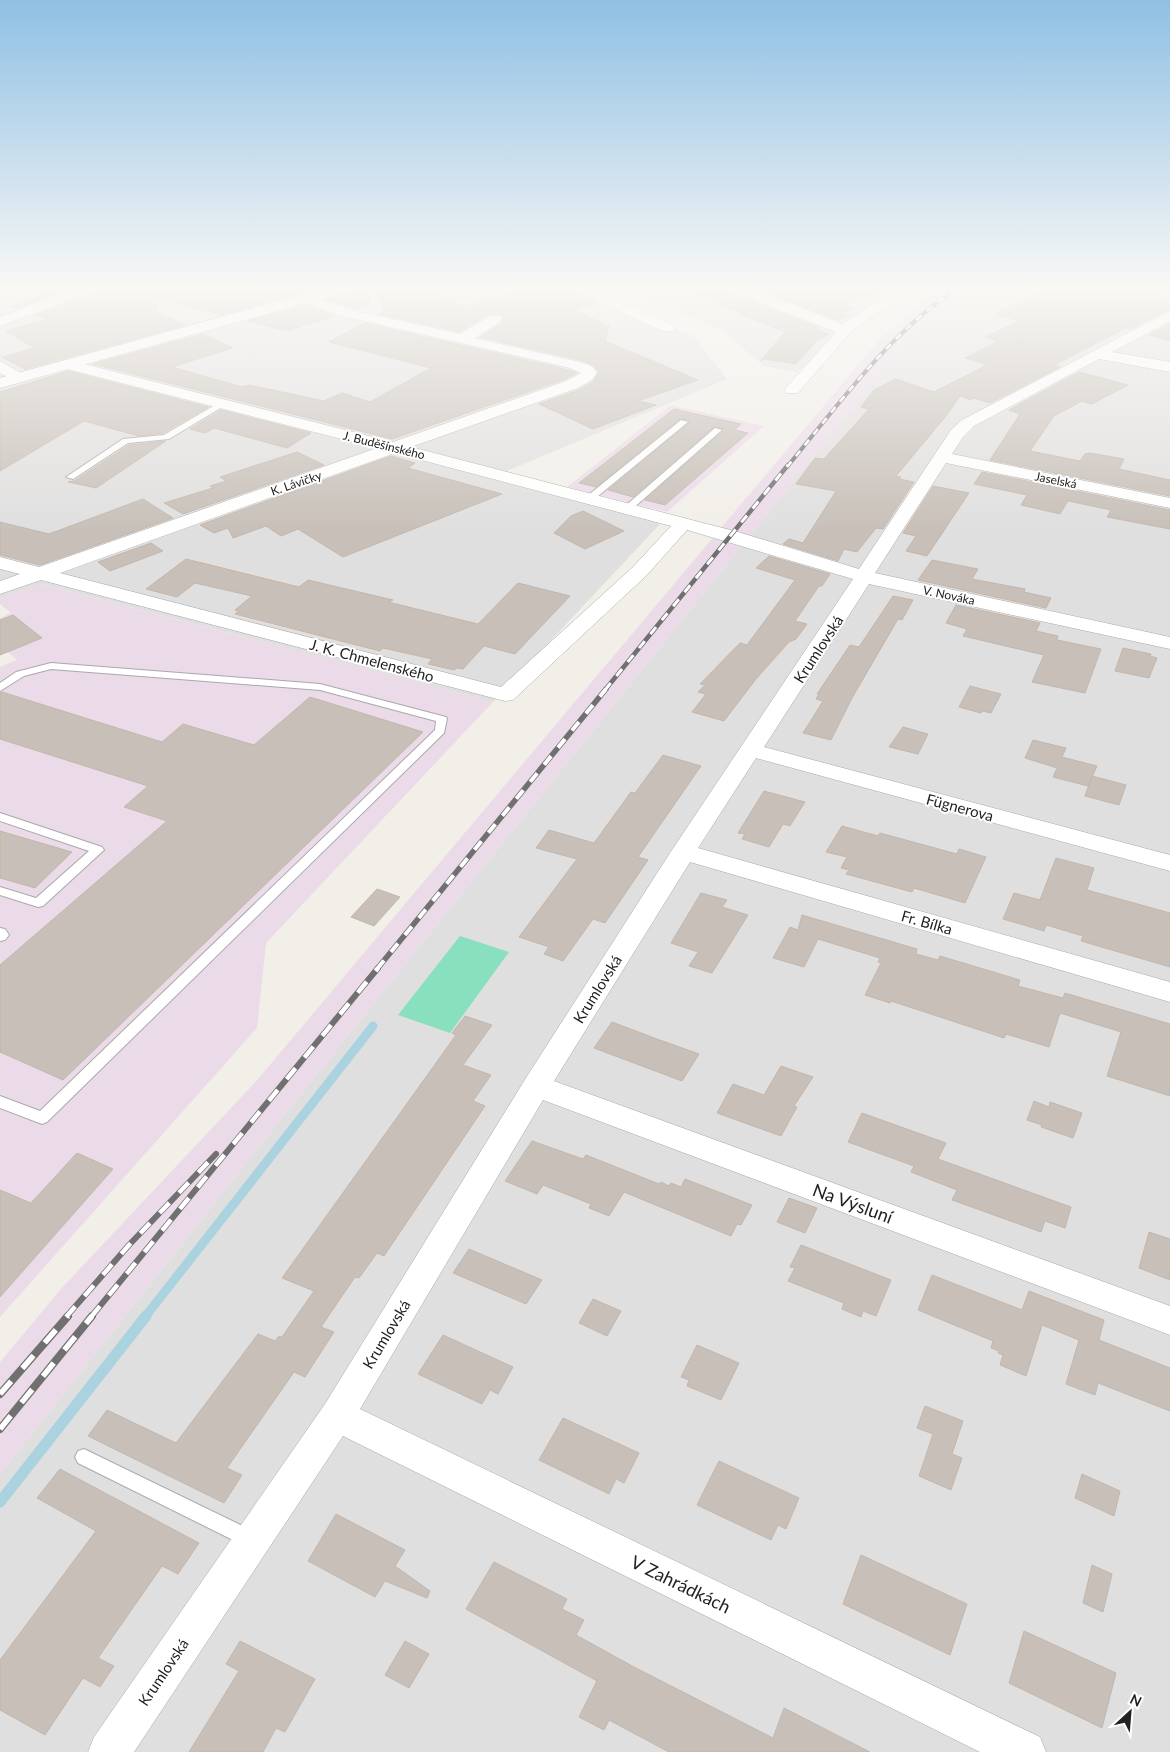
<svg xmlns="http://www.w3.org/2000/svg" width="1170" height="1752" viewBox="0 0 1170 1752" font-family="Lato,sans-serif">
  <rect width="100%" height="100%" fill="#f2efe9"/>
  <!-- residential -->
  <g fill="#e0dfdf">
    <path d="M0 287H584L693 336 727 379 507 471 660 524 493 702 42 584 0 598Z"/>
    <path d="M619 287H900L797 372 764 366 720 329Z"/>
    <path d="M974 287H1170V1752H0V1474L300 1095 903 345 939 310Z"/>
  </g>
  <!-- industrial -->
  <g fill="#ebdbe8">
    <path d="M945 287H974L939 310 903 345 300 1095 0 1474V1362L60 1290 258 1079 879 340 917 306Z"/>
    <path d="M671 405 764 426 667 512 567 487Z"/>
    <path d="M41 584 493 702 266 943 257 1028 0 1317V667L17 660 0 644V618L11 613 0 604V598Z"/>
  </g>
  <!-- pitch -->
  <path fill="#88e0be" d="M460 936 509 952 450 1033 398 1015Z"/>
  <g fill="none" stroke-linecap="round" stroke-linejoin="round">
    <!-- stream-far1 -->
    <path stroke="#aad3df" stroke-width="9" d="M145 1317 373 1026"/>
    <!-- stream -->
    <path stroke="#aad3df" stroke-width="11" d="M0 1502 146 1316"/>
  </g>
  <!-- building -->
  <g fill="#c7bfb8" stroke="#c4b6ab">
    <path d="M59 287H72L16 309 10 307Z"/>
    <path d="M100 287H322L222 315 159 299 155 311 185 325 25 369 2 357 34 348 6 331 49 319 35 315 97 292Z"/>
    <path d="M357 287H367L370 305 357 309 326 299 354 292Z"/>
    <path d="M393 287H421L465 307 532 287H561L596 303 573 310 609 326 605 341 698 380 638 401 656 405 593 429 539 404 579 390 593 382 599 372 593 365 580 360 480 337 502 323 504 318 500 314H489L460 332 379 314 384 312 375 292Z"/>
    <path d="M679 287H724L727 292 817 327 813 328 829 334 817 340 796 364 765 359 760 361 785 332 739 314H742Z"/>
    <path d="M752 287H883L884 291 843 305 854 309 841 314 847 316 837 320Z"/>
    <path d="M1052 287H1170L1154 299 1170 303V309L1131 329 1126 328 1054 365 1060 367 990 403 974 398 971 400 960 396 946 416 896 476 901 477 899 479 914 482 883 529 876 528 857 552 844 549 838 561 783 544 789 539 803 543 836 491 796 484 815 458 824 459 869 409 861 407 874 390 896 379 934 392 987 365 965 358 999 341 985 337 1019 321 996 314Z"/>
    <path d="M307 305 335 316 286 331 247 321Z"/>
    <path d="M364 323 569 370 577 373 565 379 392 439 93 364 203 334 233 348 172 367 242 387 249 385 324 401 342 393 370 402 431 368 329 342Z"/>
    <path d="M1170 323V341L1149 335Z"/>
    <path d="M68 371 208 407 163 433 139 436 84 421 0 471V392Z"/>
    <path d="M1079 372 1128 385 1092 404 1082 401 1054 416 1030 451 1080 461 1085 454 1090 453 1124 459 1119 469 1170 480V496L990 460 1020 414 1009 410Z"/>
    <path d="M674 409 741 424 735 430 748 433 665 505 645 500 723 431 724 429 714 427 633 497 608 490 689 423V420L680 419 596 487 579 483Z"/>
    <path d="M221 410 311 433 287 448 214 428 205 433 190 429Z"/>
    <path d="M166 441 96 488 68 482 74 481 129 445Z"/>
    <path d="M297 452 324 465 183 514 164 503 213 488 210 486 226 481 220 477Z"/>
    <path d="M391 456 415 463 408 468 502 494 343 557 298 529 281 536 266 526 233 538 228 528 214 533 200 525Z"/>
    <path d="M982 472 1170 510V529L1107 517 1111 510 1068 501 1060 514 1021 505 1027 495 974 484Z"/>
    <path d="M933 486 969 493 927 556 906 551 916 536 903 533Z"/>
    <path d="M143 499 173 518 40 565 0 555V522L49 534Z"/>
    <path d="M583 511 624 531 585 549 554 533 571 516Z"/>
    <path d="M151 543 163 551 110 571 98 562Z"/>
    <path d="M769 556 830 574 822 586H819L795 621 807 624 796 639 789 642 756 679 724 721 692 712 706 694 698 692 705 685 700 684 740 643 747 645 795 580 756 568Z"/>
    <path d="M186 559 299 587 308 580 393 600 388 602 478 624 518 583 570 596 515 654 484 646 463 669 457 668 454 670 428 664 432 659 383 648 380 651 235 614 239 611 235 610 252 596 195 583 177 597 146 589Z"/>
    <path d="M932 560 978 569 972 579 1025 589 1024 592 1051 598 1046 608 918 580Z"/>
    <path d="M893 596 913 600 902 620 898 619 852 698 831 740 803 733 823 701 816 699 819 694H817L850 645 859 647Z"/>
    <path d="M956 605 1040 623 1036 631 1058 636 1057 640 1101 649 1085 693 1032 682 1044 655 963 636 967 629 946 623Z"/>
    <path d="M13 615 42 638 0 655V620Z"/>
    <path d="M1123 648 1151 654 1150 656 1157 658 1149 678 1115 671Z"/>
    <path d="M970 686 1001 694 991 713 982 711 981 713 959 707Z"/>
    <path d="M2 692 162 742 183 724 254 745 310 697 423 732 63 1080 0 1052V965L167 821 124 807 148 786 0 739V693Z"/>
    <path d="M903 727 928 734 918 754 889 747Z"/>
    <path d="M1033 740 1066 748 1062 757 1097 766 1088 786 1053 777 1057 768 1025 758Z"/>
    <path d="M663 755 701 766 638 857 648 860 605 923 593 919 563 961 544 954 549 947 519 937 577 859 536 848 549 830 594 843 631 792 635 793Z"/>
    <path d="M1092 776 1126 785 1119 805 1085 796Z"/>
    <path d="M764 791 805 802 790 826 783 824 769 847 742 839 745 834 738 833Z"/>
    <path d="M842 826 878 836 880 833 957 854 959 849 986 857 965 903 914 888 912 892 846 874 849 870 841 868 847 857 826 852Z"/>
    <path d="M0 831 72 852 35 888 0 878Z"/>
    <path d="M1056 858 1094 868 1087 890 1170 913V967L1081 941 1083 936 1046 925 1044 931 1003 919 1014 893 1040 900Z"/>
    <path d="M377 889 400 897 374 926 351 917Z"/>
    <path d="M701 893 727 900 722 907 748 915 712 973 689 966 698 952 671 943Z"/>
    <path d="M802 915 917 949 916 954 938 960 940 956 1020 980 1018 986 1063 998 1065 993 1170 1024V1096L1107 1076 1121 1032 1060 1013 1049 1047 1006 1034 1004 1038 891 1001 890 1003 865 995 881 963 878 962 880 958 818 939 804 967 773 958 790 927 798 930Z"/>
    <path d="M465 1016 492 1025 463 1065 491 1075 473 1101 485 1106 384 1256 377 1253 359 1278 355 1277 321 1327 334 1332 305 1377 294 1372 227 1468 242 1475 224 1503 88 1436 107 1410 176 1443 258 1334 275 1341 279 1336 282 1337 314 1291 282 1278 456 1035 452 1033Z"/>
    <path d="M612 1022 657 1039 699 1054 682 1081 594 1048Z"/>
    <path d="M781 1066 813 1077 794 1106 797 1107 781 1136 717 1113 733 1084 764 1095Z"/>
    <path d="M1034 1101 1049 1107 1050 1102 1082 1113 1073 1138 1041 1127 1042 1125 1027 1120Z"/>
    <path d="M862 1113 946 1143 938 1159 1071 1207 1065 1228 1045 1221 1041 1232 952 1200 957 1190 911 1172 914 1166 848 1142Z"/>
    <path d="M532 1141 583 1159 586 1155 659 1184 661 1182 669 1186 671 1183 681 1187 685 1179 752 1205 741 1225 737 1224 731 1236 624 1192 609 1216 589 1208 591 1204 543 1185 537 1194 505 1181Z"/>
    <path d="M77 1153 113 1169 0 1297V1190L31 1203Z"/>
    <path d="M789 1198 817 1208 805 1233 777 1222Z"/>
    <path d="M1149 1232 1170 1239V1280L1139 1268Z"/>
    <path d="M801 1245 891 1280 876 1316 863 1311 861 1317 842 1309 844 1303 788 1281 795 1268 790 1267Z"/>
    <path d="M469 1249 542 1280 526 1304 453 1273Z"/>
    <path d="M932 1275 1022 1310 1029 1291 1104 1320 1099 1340 1170 1368V1411L1098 1383 1095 1395 1066 1384 1079 1340 1042 1325 1026 1376 1000 1365 1003 1355 998 1353 999 1351 991 1348 993 1341 918 1310Z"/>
    <path d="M593 1299 621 1311 607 1336 579 1323Z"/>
    <path d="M443 1335 513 1367 498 1394 490 1390 482 1404 418 1374Z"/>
    <path d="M697 1345 739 1363 721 1400 687 1386 689 1380 681 1377Z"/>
    <path d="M925 1406 963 1421 952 1454 962 1458 951 1490 919 1476 933 1434 917 1428Z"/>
    <path d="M563 1418 639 1453 624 1483 616 1479 609 1494 539 1460Z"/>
    <path d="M719 1461 799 1498 786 1529 778 1525 771 1540 697 1505Z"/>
    <path d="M60 1469 199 1543 178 1574 162 1566 98 1658 114 1666 100 1687 83 1678 45 1735 0 1710V1660L96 1531 37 1498Z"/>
    <path d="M1082 1474 1120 1491 1114 1516 1075 1498Z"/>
    <path d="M336 1514 405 1550 395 1566 430 1591 427 1598 385 1581 375 1597 308 1561Z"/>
    <path d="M861 1555 967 1604 950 1655 843 1604Z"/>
    <path d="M494 1562 567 1599 562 1609 584 1620 576 1635 634 1667 773 1738 784 1708 870 1752H669L609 1720 604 1730 579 1717 597 1681 466 1609Z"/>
    <path d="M1092 1565 1112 1574 1103 1612 1083 1603Z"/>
    <path d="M1024 1631 1116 1673 1102 1728 1009 1683Z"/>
    <path d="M240 1641 315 1679 285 1732 276 1728 263 1752H189L239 1671 226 1664Z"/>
    <path d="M405 1641 429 1654 409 1688 385 1675Z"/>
  </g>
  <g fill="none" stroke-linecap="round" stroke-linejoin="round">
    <defs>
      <g id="service">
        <path d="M468 287H479L496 293 515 287H526L496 297Z"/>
        <path d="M220 402 227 404 169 439 128 443 73 479 66 477 123 439 164 435Z"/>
        <path d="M681 420 688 422 592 501H586V497Z"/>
        <path d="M715 428 722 430 630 511H624V507Z"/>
        <path d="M51 663 320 684 446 717 447 719 444 733 47 1122 42 1124 0 1108V1096L40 1111 435 730 436 721 320 690 51 669 24 676 0 691V683L16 672Z"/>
        <path d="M0 813 102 847 104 850 43 906 38 907 0 895V887L36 898 89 851 0 821Z"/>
        <path d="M0 928 5 929 9 935 5 940 0 941Z"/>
        <path d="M84 1449 257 1533 259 1539 257 1545 250 1548 243 1545 78 1463 75 1457 78 1451Z"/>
      </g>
      <g id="minor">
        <path d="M78 287H98L96 290 0 326V317Z"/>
        <path d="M569 287H588L673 325 675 328 673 331H663L571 290Z"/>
        <path d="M726 287H746L843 324 897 287H913L850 333 798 393H786L784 390 836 332 728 290Z"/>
        <path d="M307 294 347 309 460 334 490 316H500L502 319 500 322 475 338 580 362C587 364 594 365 597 373L592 380 578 388 411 447 738 532 859 569 933 457 951 430 962 420 1170 311V321L1112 352 1170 362V372L1099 359 974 426 963 437 952 454 1170 498V508L946 463 875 573 1170 637V649L869 584 764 747 1170 855V871L756 758 698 848 1170 982V1002L690 862 554 1081 1170 1306V1335L543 1100 360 1409 1040 1737 1046 1752H980L343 1436 134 1752H88L94 1737 325 1404 526 1078 670 853 853 579 687 530 647 575 513 700 505 701 41 580 0 594V581L20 574 0 569V557L39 567 377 448 63 368 60 365 63 362 68 360 393 442 566 381 581 373 570 368 338 315 302 301 300 298 302 295ZM395 453 671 526 633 567 501 687 60 573Z"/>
        <path d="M0 361 24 375 27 378 24 381H14L0 373Z"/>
      </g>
      <path id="tertiary" d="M330 287H355L353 290 0 388V378Z"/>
    </defs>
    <!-- service casing -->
    <use href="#service" stroke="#a9a9a9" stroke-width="2"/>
    <!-- minor casing -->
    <use href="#minor" stroke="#a9a9a9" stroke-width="1"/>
    <!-- tertiary casing -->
    <use href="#tertiary" stroke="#a9a9a9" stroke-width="1"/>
    <!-- service -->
    <use href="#service" fill="#fff" fill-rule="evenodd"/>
    <!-- minor -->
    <use href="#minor" fill="#fff" fill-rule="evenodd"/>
    <!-- tertiary -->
    <use href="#tertiary" fill="#fff" fill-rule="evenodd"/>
    <defs>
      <path id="rail-far4" d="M787 467C840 403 889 333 959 287"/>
      <path id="rail-far3" d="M605 690 788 465"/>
      <path id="rail-far2" d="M377 969 606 689"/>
      <g id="rail-far1">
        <path d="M66 1317 129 1245 216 1154"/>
        <path d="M91 1317 378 968"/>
      </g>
      <g id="rail">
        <path d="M0 1394 68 1316"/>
        <path d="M0 1429 92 1316"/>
      </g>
    </defs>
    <!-- rail-far4 casing -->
    <use href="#rail-far4" stroke="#707070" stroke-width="4"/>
    <!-- rail-far3 casing -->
    <use href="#rail-far3" stroke="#707070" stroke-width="4.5"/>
    <!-- rail-far2 casing -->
    <use href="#rail-far2" stroke="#707070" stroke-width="5.5"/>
    <!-- rail-far1 casing -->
    <use href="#rail-far1" stroke="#707070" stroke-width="6"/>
    <!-- rail casing -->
    <use href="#rail" stroke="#707070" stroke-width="8"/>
    <!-- rail-far4 -->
    <use href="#rail-far4" stroke="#fff" stroke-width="2.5" stroke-dasharray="7" stroke-linecap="butt"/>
    <!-- rail-far3 -->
    <use href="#rail-far3" stroke="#fff" stroke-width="3" stroke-dasharray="9" stroke-linecap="butt"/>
    <!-- rail-far2 -->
    <use href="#rail-far2" stroke="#fff" stroke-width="4" stroke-dasharray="11" stroke-linecap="butt"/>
    <!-- rail-far1 -->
    <use href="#rail-far1" stroke="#fff" stroke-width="4.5" stroke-dasharray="14" stroke-linecap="butt"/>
    <!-- rail -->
    <use href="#rail" stroke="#fff" stroke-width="5.5" stroke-dasharray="17" stroke-linecap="butt"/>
  </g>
  <!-- sky -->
  <linearGradient id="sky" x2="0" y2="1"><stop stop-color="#8fc0e4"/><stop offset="0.54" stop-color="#f9f8f5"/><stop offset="1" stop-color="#f9f8f5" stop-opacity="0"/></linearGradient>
  <rect width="1170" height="533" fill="url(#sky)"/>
  <g text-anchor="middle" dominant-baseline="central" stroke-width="4" stroke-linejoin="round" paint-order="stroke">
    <!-- far-street labels -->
    <g font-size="12" fill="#222" stroke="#fff">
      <text transform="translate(384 445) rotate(14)">J. Buděšínského</text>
      <text transform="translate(1056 480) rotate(11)">Jaselská</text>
      <text transform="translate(296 483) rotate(-19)">K. Lávičky</text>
      <text transform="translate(949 595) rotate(12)">V. Nováka</text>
    </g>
    <!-- street labels -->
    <g font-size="15" fill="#222" stroke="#fff">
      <text transform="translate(818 649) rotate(-57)">Krumlovská</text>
      <text transform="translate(372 660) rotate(15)">J. K. Chmelenského</text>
      <text transform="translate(960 807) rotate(15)">Fügnerova</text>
      <text transform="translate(927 922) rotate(16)">Fr. Bílka</text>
      <text transform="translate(597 989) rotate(-58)">Krumlovská</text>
      <text transform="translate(386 1334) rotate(-59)">Krumlovská</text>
      <text transform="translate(163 1672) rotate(-56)">Krumlovská</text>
    </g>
    <!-- near-street labels -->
    <g font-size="18" fill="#222" stroke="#fff">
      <text transform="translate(853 1203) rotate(20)">Na Výsluní</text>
      <text transform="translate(681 1584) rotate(26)">V Zahrádkách</text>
    </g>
  </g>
  <!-- north arrow -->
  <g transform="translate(1130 1712) rotate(26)" stroke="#ffffff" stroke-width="4" paint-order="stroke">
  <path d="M0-4L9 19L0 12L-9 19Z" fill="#222222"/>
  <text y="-8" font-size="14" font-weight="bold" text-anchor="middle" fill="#222222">N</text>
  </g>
</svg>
